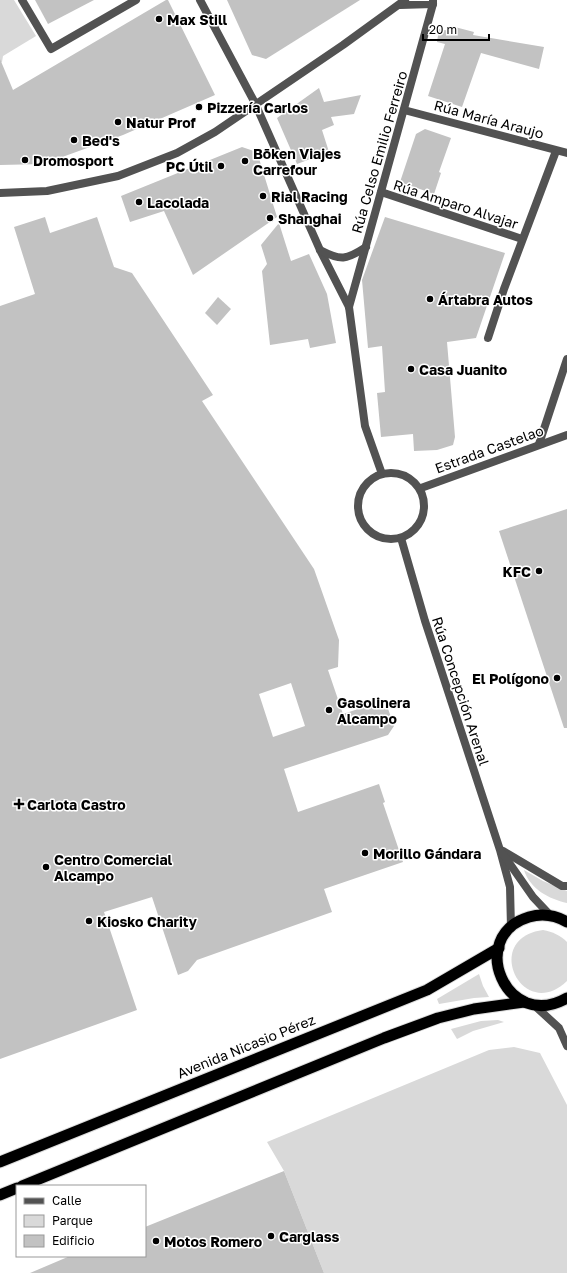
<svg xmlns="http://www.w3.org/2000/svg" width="567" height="1273" viewBox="0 0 567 1273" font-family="'Golos Text',sans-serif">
  <rect width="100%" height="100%" fill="#fff"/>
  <!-- green -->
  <g fill="#d9d9d9">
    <path d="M0 0H14L36 36 3 56 2 62 0 63Z"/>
    <path d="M524 870 543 881 567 891V903C549 899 530 889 524 870Z"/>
    <path d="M543 930C553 932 560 935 567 942V981C522 1024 481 938 543 930Z"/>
    <path d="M479 974 483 986 489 997 474 998 439 1004 437 999Z"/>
    <path d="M498 1020 504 1022 473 1031 457 1039 451 1029 481 1021Z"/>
    <path d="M514 1047 540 1053 567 1105V1273H324L284 1171 267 1142 489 1050Z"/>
  </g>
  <!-- building -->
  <g fill="#c2c2c2" fill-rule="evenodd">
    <path d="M35 0H94L48 24Z"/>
    <path d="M166 0H168L215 95 123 135 43 164 0 165V59L13 90Z"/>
    <path d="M227 0H360L266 59 252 55Z"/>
    <path d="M451 26 474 32 473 35 544 47 539 69 481 53 462 107 428 96 445 44 437 42 439 29 450 31Z"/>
    <path d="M319 88 324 102 361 95 354 114 331 117 334 125 322 130 329 152 297 164 277 118Z"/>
    <path d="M425 129 451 138 439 172 441 173 434 194 400 182 416 134Z"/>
    <path d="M242 147 257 152 277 217 193 275 164 211 130 222 121 196Z"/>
    <path d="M45 217 50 233 97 217 114 267 132 273 213 395 202 401 314 569 339 640 338 667 328 670 343 714 385 700 394 726 388 735 284 769 298 812 379 784 385 802 383 803 403 862 324 889 332 912 197 960 188 971 178 975 152 897 104 912 137 1010 0 1059V306L35 294 14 227ZM291 683 305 726 273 737 259 694Z"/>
    <path d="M385 217 505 253 476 338 447 342 455 437 453 445 437 450 414 451 413 434 381 437 377 393 385 392 382 346 368 348 362 280Z"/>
    <path d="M279 223 291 261 309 254 327 294 336 343 310 348 308 339 270 345 262 271 267 264 261 245Z"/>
    <path d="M218 297 231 309 217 325 205 313Z"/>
    <path d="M567 509V728H564L499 531Z"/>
    <path d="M284 1171 324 1273H30L70 1256H145V1227Z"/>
  </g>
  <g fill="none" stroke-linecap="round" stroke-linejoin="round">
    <defs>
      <g id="trunk">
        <path d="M567 922C555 915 543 913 529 917 466 936 506 1033 567 998"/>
        <path d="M0 1162 427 990 499 948"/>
        <path d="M22 1186 384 1038 438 1018 474 1009 524 1002"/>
        <path d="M0 1195 17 1188"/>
      </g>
    </defs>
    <!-- trunk casing -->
    <use href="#trunk" stroke="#dbdbdb" stroke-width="13"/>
    <!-- pedestrian -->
    <path stroke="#525252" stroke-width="8" d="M488 338 504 289 556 151"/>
    <!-- minor -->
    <g stroke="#525252" stroke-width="8">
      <path d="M22 0 51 49 136 0"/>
      <path d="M255 103 320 250 349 307 365 426 382 474"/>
      <path d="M404 110 567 153"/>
      <path d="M381 192 522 239"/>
      <path d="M320 250C341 261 346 260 366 247"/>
      <path d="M349 307 433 4"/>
      <path d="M539 444 567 359"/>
      <circle cx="391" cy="506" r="33"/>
      <path d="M421 488 567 435"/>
      <path d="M401 538 425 621 500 850 510 887 511 928"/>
      <path d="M503 851 562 886H567"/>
      <path d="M503 854 533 897 550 915"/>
      <path d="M534 1005 559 1028 567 1046"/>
    </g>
    <!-- tertiary -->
    <g stroke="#525252" stroke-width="8">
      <path d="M200 0 255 103"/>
      <path d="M400 5 433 4V0"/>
      <path d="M0 193 47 191 118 176 177 153 215 132 343 45 405 0"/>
    </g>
    <!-- trunk -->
    <use href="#trunk" stroke="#000" stroke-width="11"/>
  </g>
  <!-- markers -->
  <g fill="#000" stroke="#fff" stroke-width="1.5">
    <circle cx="159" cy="19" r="4"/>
    <circle cx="199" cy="107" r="4"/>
    <circle cx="118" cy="122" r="4"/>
    <circle cx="74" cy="140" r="4"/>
    <circle cx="25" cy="160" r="4"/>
    <circle cx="245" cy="161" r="4"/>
    <circle cx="221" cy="166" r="4"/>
    <circle cx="263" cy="196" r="4"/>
    <circle cx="139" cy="202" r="4"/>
    <circle cx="270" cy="218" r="4"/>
    <circle cx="430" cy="299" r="4"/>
    <circle cx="411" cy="369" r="4"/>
    <circle cx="539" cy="571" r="4"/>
    <circle cx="557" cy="678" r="4"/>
    <circle cx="329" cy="710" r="4"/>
    <path d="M17 798h4v4h4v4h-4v4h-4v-4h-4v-4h4z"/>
    <circle cx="365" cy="853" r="4"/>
    <circle cx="46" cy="867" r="4"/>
    <circle cx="89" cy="921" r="4"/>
    <circle cx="271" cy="1236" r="4"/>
    <circle cx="156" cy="1241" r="4"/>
  </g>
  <g text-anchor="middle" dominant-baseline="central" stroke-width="3" stroke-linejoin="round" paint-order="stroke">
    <!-- poi labels -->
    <g font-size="14" font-weight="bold" fill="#000" stroke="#fff" text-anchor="start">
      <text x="167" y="19">Max Still</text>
      <text x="207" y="107">Pizzería Carlos</text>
      <text x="126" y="122">Natur Prof</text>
      <text x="82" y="140">Bed's</text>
      <text x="253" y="153">Bōken Viajes<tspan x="253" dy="16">Carrefour</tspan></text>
      <text x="33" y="160">Dromosport</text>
      <text x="213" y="166" text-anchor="end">PC Útil</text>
      <text x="271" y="196">Rial Racing</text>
      <text x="147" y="202">Lacolada</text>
      <text x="278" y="218">Shanghai</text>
      <text x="438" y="299">Ártabra Autos</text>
      <text x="419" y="369">Casa Juanito</text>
      <text x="531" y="571" text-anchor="end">KFC</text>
      <text x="549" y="678" text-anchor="end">El Polígono</text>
      <text x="337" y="702">Gasolinera<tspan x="337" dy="16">Alcampo</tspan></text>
      <text x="27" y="804">Carlota Castro</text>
      <text x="373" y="853">Morillo Gándara</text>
      <text x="54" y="859">Centro Comercial<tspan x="54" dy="16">Alcampo</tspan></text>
      <text x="97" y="921">Kiosko Charity</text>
      <text x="279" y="1236">Carglass</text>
      <text x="164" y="1241">Motos Romero</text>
    </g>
    <!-- street labels -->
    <g font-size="14" fill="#000" stroke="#fff">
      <text transform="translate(489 119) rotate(15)">Rúa María Araujo</text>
      <text transform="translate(379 152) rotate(-74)">Rúa Celso Emilio Ferreiro</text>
      <text transform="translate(456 204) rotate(18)">Rúa Amparo Alvajar</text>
      <text transform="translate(489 449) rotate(-20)">Estrada Castelao</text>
      <text transform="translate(461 691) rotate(72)">Rúa Concepción Arenal</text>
      <text transform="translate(246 1046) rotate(-22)">Avenida Nicasio Pérez</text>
    </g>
  </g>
  <!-- legend -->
  <rect x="16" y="1185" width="130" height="72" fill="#ffffff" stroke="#999999"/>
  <rect x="24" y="1198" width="20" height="6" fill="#525252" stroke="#999999"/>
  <text x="52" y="1205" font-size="12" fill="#000000">Calle</text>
  <rect x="24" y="1215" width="20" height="12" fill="#d9d9d9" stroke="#999999"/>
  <text x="52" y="1225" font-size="12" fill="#000000">Parque</text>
  <rect x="24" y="1235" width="20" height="12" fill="#c2c2c2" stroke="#999999"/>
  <text x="52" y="1245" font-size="12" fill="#000000">Edificio</text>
  <!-- scale -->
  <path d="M423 34v6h66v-6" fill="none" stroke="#000000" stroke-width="2"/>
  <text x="429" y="34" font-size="12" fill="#000000" stroke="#ffffff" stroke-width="3" paint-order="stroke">20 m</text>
</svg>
